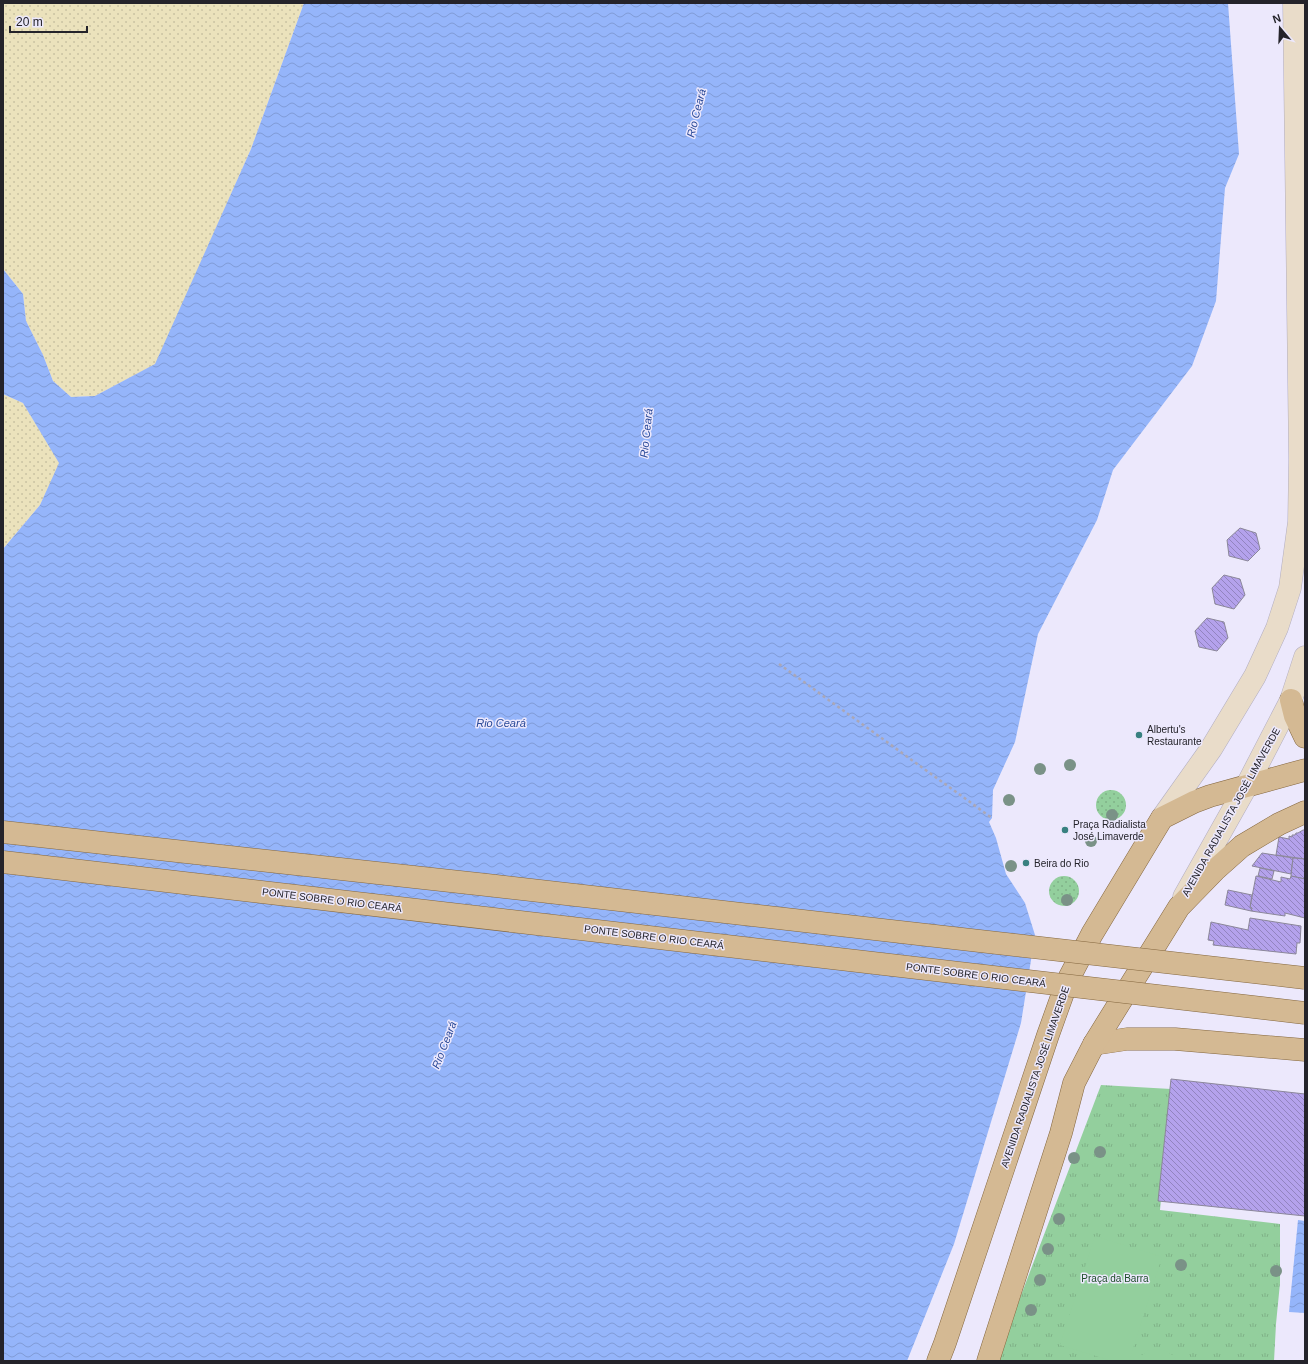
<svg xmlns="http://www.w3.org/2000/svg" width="1308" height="1364" viewBox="0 0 1308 1364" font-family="Arial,sans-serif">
  <defs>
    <pattern id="grass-dots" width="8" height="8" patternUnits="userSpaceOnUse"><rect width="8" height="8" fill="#93cf9d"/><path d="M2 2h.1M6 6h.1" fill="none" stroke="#7fb187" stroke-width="1.8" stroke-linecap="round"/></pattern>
    <pattern id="sand-dots" width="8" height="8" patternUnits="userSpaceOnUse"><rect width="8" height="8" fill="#ebe2bc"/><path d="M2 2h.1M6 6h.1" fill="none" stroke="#c9c2a2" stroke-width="1.8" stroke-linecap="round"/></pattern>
    <pattern id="park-tufts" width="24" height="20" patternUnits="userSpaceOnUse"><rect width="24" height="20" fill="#93cf9d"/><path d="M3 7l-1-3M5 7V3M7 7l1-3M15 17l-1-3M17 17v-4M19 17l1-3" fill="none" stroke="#7fb187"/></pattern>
    <pattern id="water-waves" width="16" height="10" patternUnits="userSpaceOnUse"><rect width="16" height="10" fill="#95b5fa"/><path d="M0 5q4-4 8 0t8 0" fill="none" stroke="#809bd6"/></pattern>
    <pattern id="building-back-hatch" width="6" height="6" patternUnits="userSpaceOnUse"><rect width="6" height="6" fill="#b4a2ec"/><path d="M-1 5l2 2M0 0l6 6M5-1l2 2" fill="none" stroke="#9284bf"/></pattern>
  </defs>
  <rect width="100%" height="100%" fill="#ece8fc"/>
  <!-- grass -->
  <g fill="url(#grass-dots)">
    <circle cx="1111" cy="805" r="15"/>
    <circle cx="1064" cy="891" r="15"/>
  </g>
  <!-- sand -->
  <g fill="url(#sand-dots)">
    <path d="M3 3H304L251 149 156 364 95 396 71 397 53 381 43 355 26 321 23 294 3 269Z"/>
    <path d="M3 394 23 403 60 463 40 505 3 549Z"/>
  </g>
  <!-- park -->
  <path fill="url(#park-tufts)" d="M1101 1085 1171 1089 1160 1210 1280 1224V1283L1276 1324 1274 1361H996Z"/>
  <!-- pitch -->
  <g fill="#93cf9d">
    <path d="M1095 1236 1162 1257 1129 1361H1112L1060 1345Z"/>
    <path d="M1158 1349C1167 1351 1172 1353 1177 1361H1135L1147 1351Z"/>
  </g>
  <!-- water -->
  <g fill="url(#water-waves)">
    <path d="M304 3H1228L1239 154 1225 188 1216 301 1192 366 1113 470 1097 520 1038 634 1015 742 993 790 992 818 989 822 996 838 1006 874 1025 903 1035 935 1021 1023 954 1244 907 1361H3V549L40 505 59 463 23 403 3 394V269L23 294 26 321 43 355 53 381 71 397 95 396 155 364 251 149Z"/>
    <path d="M1298 1220 1305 1221V1313L1289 1312Z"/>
  </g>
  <!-- building -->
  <g fill="url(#building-back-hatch)" stroke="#8b8799">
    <path d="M1240 528 1256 533 1260 549 1248 561 1229 556 1227 540Z"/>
    <path d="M1224 575 1240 579 1245 595 1234 609 1215 604 1212 588Z"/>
    <path d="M1207 618 1224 622 1228 638 1217 651 1199 647 1195 631Z"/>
    <path d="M1303 830H1305V859L1276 855 1279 837 1289 839V836L1292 837V835H1295L1296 833H1298Z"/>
    <path d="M1262 853 1293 858 1291 874 1252 866Z"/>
    <path d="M1293 858 1305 859V879L1291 876Z"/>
    <path d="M1260 868 1274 871 1272 879 1258 876Z"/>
    <path d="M1256 876 1281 882V877L1290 879 1291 876 1305 879V918L1285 913V916L1251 911 1252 908 1250 907Z"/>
    <path d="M1228 890 1252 895 1250 907 1252 908 1251 911 1225 905Z"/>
    <path d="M1250 918 1301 926 1300 943H1297L1296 954 1213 945 1214 941 1208 940 1211 922 1248 930Z"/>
    <path d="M1171 1079 1305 1094V1216L1158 1201Z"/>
  </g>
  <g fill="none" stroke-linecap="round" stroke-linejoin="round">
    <defs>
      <g id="secondary">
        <path d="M1162 818 1211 749 1255 676 1277 628 1290 588 1299 522 1300 459 1294 3"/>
        <path d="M1184 897 1247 785 1291 700 1305 657"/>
      </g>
      <g id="primary">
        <path d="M1291 700 1295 716 1305 737"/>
        <path d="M1094 1044 1127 1039H1175L1305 1050"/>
        <path d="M938 1361 945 1343 1048 1035 1067 982 1092 934 1162 818 1194 802 1210 796 1305 770"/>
        <path d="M988 1361 1061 1133 1074 1083 1094 1044 1179 907 1215 870 1242 846 1279 824 1305 812"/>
      </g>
    </defs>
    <!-- secondary casing -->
    <use href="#secondary" stroke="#b1adc0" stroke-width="23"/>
    <!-- primary casing -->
    <use href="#primary" stroke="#84673f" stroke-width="23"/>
    <!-- path -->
    <path stroke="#aaa7b7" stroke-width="2.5" stroke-dasharray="3 3" stroke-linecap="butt" d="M779 664 992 818"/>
    <!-- secondary -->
    <use href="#secondary" stroke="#e9dcc9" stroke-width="22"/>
    <!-- primary -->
    <use href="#primary" stroke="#d4b993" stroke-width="22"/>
    <defs>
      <g id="primary-bridge">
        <path d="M3 832 487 885 1305 978"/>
        <path d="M3 862 1305 1013"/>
      </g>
    </defs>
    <!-- primary-bridge casing -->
    <use href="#primary-bridge" stroke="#84673f" stroke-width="23" stroke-linecap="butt"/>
    <!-- primary-bridge -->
    <use href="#primary-bridge" stroke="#d4b993" stroke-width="22"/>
  </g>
  <!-- trees -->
  <g fill="#7a9287">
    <circle cx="1070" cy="765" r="6"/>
    <circle cx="1040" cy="769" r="6"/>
    <circle cx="1009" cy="800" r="6"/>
    <circle cx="1112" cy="815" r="6"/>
    <circle cx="1091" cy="841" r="6"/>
    <circle cx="1011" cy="866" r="6"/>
    <circle cx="1067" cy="900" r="6"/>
    <circle cx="1100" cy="1152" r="6"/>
    <circle cx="1074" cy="1158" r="6"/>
    <circle cx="1059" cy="1219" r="6"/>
    <circle cx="1048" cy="1249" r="6"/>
    <circle cx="1181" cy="1265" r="6"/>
    <circle cx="1276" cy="1271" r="6"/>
    <circle cx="1040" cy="1280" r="6"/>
    <circle cx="1031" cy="1310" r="6"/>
  </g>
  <!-- markers -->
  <g fill="#388080" stroke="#ece8fc" stroke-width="1.5">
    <circle cx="1139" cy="735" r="4"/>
    <circle cx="1065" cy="830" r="4"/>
    <circle cx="1026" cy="863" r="4"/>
  </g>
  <g text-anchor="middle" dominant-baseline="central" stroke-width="3" stroke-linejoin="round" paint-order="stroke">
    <!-- poi labels -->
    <g font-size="10" fill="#24232a" stroke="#ece8fc" text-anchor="start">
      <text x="1147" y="729">Albertu's<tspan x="1147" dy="12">Restaurante</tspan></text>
      <text x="1073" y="824">Praça Radialista<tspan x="1073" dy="12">José Limaverde</tspan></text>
      <text x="1034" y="863">Beira do Rio</text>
    </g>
    <!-- street labels -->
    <g font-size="10" fill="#24232a" stroke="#ece8fc">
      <text transform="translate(1231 812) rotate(-61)">AVENIDA RADIALISTA JOSÉ LIMAVERDE</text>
      <text transform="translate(332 900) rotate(7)">PONTE SOBRE O RIO CEARÁ</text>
      <text transform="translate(654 937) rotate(7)">PONTE SOBRE O RIO CEARÁ</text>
      <text transform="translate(976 975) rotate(7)">PONTE SOBRE O RIO CEARÁ</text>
      <text transform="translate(1035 1077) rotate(-71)">AVENIDA RADIALISTA JOSÉ LIMAVERDE</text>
    </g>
    <!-- park labels -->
    <g font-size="10" fill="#1c4c27" stroke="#ece8fc">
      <text x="1115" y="1278">Praça da Barra</text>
    </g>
    <!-- water labels -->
    <g font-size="11" font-style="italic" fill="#294998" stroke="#ece8fc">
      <text transform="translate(696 113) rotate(-76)">Rio Ceará</text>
      <text transform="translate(646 433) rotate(-84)">Rio Ceará</text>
      <text x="501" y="723">Rio Ceará</text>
      <text transform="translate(444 1045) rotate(-69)">Rio Ceará</text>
    </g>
  </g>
  <!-- border -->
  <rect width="1308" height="1364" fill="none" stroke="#24232a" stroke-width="8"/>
  <!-- north arrow -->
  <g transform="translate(1280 28) rotate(341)" stroke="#ece8fc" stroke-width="3" paint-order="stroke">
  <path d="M0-3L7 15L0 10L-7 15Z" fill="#24232a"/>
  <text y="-6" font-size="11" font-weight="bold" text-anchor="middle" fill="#24232a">N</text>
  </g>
  <!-- scale -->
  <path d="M10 26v6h77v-6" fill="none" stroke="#24232a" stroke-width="2"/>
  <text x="16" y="26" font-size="12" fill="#24232a" stroke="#ece8fc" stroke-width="3" paint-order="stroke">20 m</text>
</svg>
